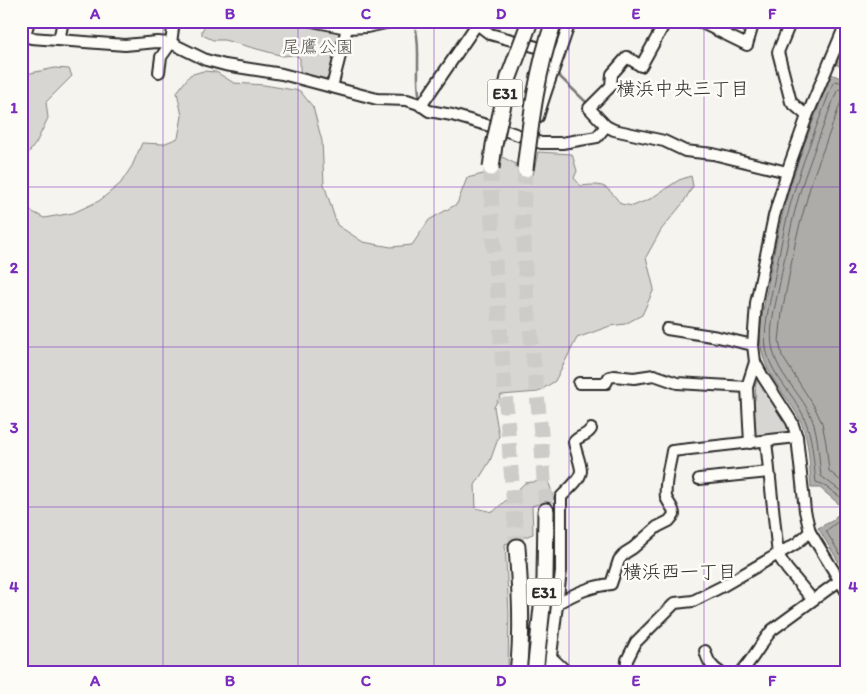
<svg xmlns="http://www.w3.org/2000/svg" width="867" height="694" viewBox="0 0 867 694" font-family="Itim,'Klee One',sans-serif">
  <rect width="100%" height="100%" fill="#f5f4ef"/>
  <filter id="ink" filterUnits="userSpaceOnUse"><feTurbulence type="fractalNoise" baseFrequency=".02" numOctaves="2"/><feDisplacementMap in="SourceGraphic" scale="10" xChannelSelector="R" yChannelSelector="G"/><feConvolveMatrix kernelMatrix="1 2 1 2 8 2 1 2 1" color-interpolation-filters="sRGB"/></filter>
  <g filter="url(#ink)">
    <!-- green -->
    <g fill="#d7d6d2" stroke="#81807e">
      <path d="M207 21H299L343 30 329 83 300 75V58L295 55 283 56 224 40H213L202 35V31Z"/>
      <path d="M55 68 69 69 72 76 46 102 48 118 36 143 21 163V75Z"/>
      <path d="M203 71 216 72 234 83 264 85 300 91 313 107 322 141 324 184 337 225 363 242 391 247 412 245 429 220 457 204 467 178 483 174 495 175 502 157 516 164 519 176 533 175 538 152 572 154 577 171 574 178 581 186C606 183 606 186 621 204L633 206 650 199 679 180 691 176 693 186 683 203 661 230 646 257 654 289 642 315 625 324 610 326 577 338 555 381 538 392 501 395 494 407 499 436 490 461 475 485 476 508 493 512 525 483 548 480 554 499 532 506 533 534 505 544 509 613 508 673H21V199L29 210 44 218 73 213 99 201 120 184 132 166 142 143 163 144 178 138 182 116 177 92 190 75Z"/>
      <path d="M758 380H761L778 402 794 436 753 441 749 401 755 400C757 393 753 387 758 380Z"/>
    </g>
    <!-- water -->
    <g fill="#adaca9" stroke="#797877">
      <path d="M846 41V69L835 64Z"/>
      <path d="M831 74 846 80V506L840 505 820 488H811C809 464 810 436 797 414 785 394 767 376 762 352 757 331 764 306 768 285 775 247 782 210 794 174 805 140 819 107 831 74Z"/>
      <path d="M846 513V574L818 528 834 520 836 516Z"/>
    </g>
    <g fill="none" stroke-linecap="round" stroke-linejoin="round">
      <!-- shore -->
      <g stroke="#5f5f5d" stroke-width="1">
        <path d="M846 84 836 81 833 83C822 113 809 144 799 175 787 211 780 249 773 286 769 307 762 332 767 353 773 377 793 393 803 415 813 436 813 459 816 482L822 484 846 501"/>
        <path d="M846 90 839 89 837 91C826 119 815 147 805 176 793 212 786 250 779 287 775 307 768 331 773 351 778 373 797 390 808 410 819 430 818 453 821 476L846 495"/>
        <path d="M846 98 842 99 812 180 796 239 782 313 779 341 782 356 814 406 822 423 826 443 829 471 846 485"/>
        <path d="M846 518 840 520 826 531 846 564"/>
      </g>
      <!-- stream -->
      <g stroke="#797877" stroke-width="2.5">
        <path d="M416 30C421 53 415 77 420 100"/>
        <path d="M556 73 588 104"/>
      </g>
      <!-- highway-tunnel -->
      <g stroke="#cdccc8" stroke-width="15" stroke-dasharray="15 8" stroke-linecap="butt">
        <path d="M491 168 492 223 517 547"/>
        <path d="M525 169 523 220 526 288 541 433 546 511"/>
      </g>
      <defs>
        <g id="minor">
          <path d="M29 21 25 35 31 38 125 45 157 42 171 43 206 60 225 65 282 74 377 99 407 100 419 104 429 111 452 115 507 131 541 143H562L597 137 606 126"/>
          <path d="M312 21 347 28 367 27 395 21"/>
          <path d="M666 21 641 66 627 57 612 74 611 86 589 108 606 126 614 130 664 141 685 151 713 154 787 172"/>
          <path d="M698 21 747 45 754 21"/>
          <path d="M791 21 778 52 791 102 807 116"/>
          <path d="M846 23 807 116 787 172 774 216 756 303 753 345 755 362 763 377 792 422 797 437 805 511 810 532 846 591"/>
          <path d="M477 24 490 34 551 51"/>
          <path d="M59 40 63 21"/>
          <path d="M159 72 161 57 171 43 174 21"/>
          <path d="M332 87 347 28"/>
          <path d="M421 106 477 24 476 21"/>
          <path d="M538 117C547 85 560 54 570 21"/>
          <path d="M667 329 718 337 753 345"/>
          <path d="M579 383H606L609 377 614 376 634 378 654 375 677 383 747 387"/>
          <path d="M766 441 778 555 787 569 812 599"/>
          <path d="M750 443 747 387 755 362"/>
          <path d="M699 479 769 472"/>
          <path d="M558 603C576 593 591 586 611 584L619 560 625 553 633 548 657 527 669 521 674 515C674 507 668 504 666 497 664 482 670 465 672 451L797 437"/>
          <path d="M705 651C708 661 711 667 721 673"/>
          <path d="M551 657 568 673"/>
          <path d="M549 673 561 571V497C567 490 580 481 581 471 581 464 575 450 574 442 579 435 586 437 591 429"/>
          <path d="M626 673 627 660 636 642 675 603 693 601 723 586 797 543 810 532"/>
          <path d="M740 673C753 660 760 644 772 630L839 581"/>
        </g>
        <g id="highway">
          <path d="M517 547C520 589 523 630 518 673"/>
          <path d="M535 673 545 579 546 511"/>
        </g>
      </defs>
      <!-- minor casing -->
      <use href="#minor" stroke="#2b2b2b" stroke-width="14"/>
      <!-- highway casing -->
      <use href="#highway" stroke="#2b2b2b" stroke-width="19"/>
      <!-- minor -->
      <use href="#minor" stroke="#fdfcf7" stroke-width="10"/>
      <!-- highway -->
      <use href="#highway" stroke="#fdfcf7" stroke-width="15"/>
      <defs>
        <g id="highway-bridge">
          <path d="M491 168 494 145 509 77 530 21"/>
          <path d="M525 169C531 119 537 70 554 21"/>
        </g>
      </defs>
      <!-- highway-bridge casing -->
      <use href="#highway-bridge" stroke="#2b2b2b" stroke-width="19" stroke-linecap="butt"/>
      <!-- highway-bridge -->
      <use href="#highway-bridge" stroke="#fdfcf7" stroke-width="15"/>
    </g>
  </g>
  <!-- grid -->
  <path fill="none" stroke="#7b2cbf" stroke-width="1" stroke-opacity="0.55" d="M163 21V673M298 21V673M434 21V673M569 21V673M704 21V673M21 187H846M21 347H846M21 507H846"/>
  <g text-anchor="middle" dominant-baseline="central" stroke-width="5" stroke-linejoin="round" paint-order="stroke">
    <!-- shield labels -->
    <g fill="#fdfcf7" stroke="#6a6a68" stroke-width="1">
      <rect x="487.5" y="79.5" width="35" height="27" rx="4"/>
      <rect x="526.5" y="578.5" width="35" height="27" rx="4"/>
    </g>
    <g font-size="16" font-weight="bold" fill="#2b2b2b">
      <text x="505" y="93">E31</text>
      <text x="544" y="592">E31</text>
    </g>
    <!-- park labels -->
    <g font-size="18" fill="#565655" stroke="#fdfcf7">
      <text x="318" y="47">尾鷹公園</text>
    </g>
    <!-- neighbourhood labels -->
    <g font-size="19" fill="#2b2b2b" stroke="#fdfcf7">
      <text x="683" y="88">横浜中央三丁目</text>
      <text x="680" y="571">横浜西一丁目</text>
    </g>
  </g>
  <!-- margin -->
  <rect width="867" height="694" fill="none" stroke="#fdfcf7" stroke-width="55"/>
  <rect x="28" y="28" width="812" height="638" fill="none" stroke="#7b2cbf" stroke-width="2"/>
  <g font-size="16" text-anchor="middle" font-weight="bold" fill="#7b2cbf">
    <text x="95" y="19">A</text>
    <text x="230" y="19">B</text>
    <text x="366" y="19">C</text>
    <text x="501" y="19">D</text>
    <text x="636" y="19">E</text>
    <text x="772" y="19">F</text>
    <text x="14" y="113">1</text>
    <text x="853" y="113">1</text>
    <text x="14" y="273">2</text>
    <text x="853" y="273">2</text>
    <text x="14" y="433">3</text>
    <text x="853" y="433">3</text>
    <text x="14" y="592">4</text>
    <text x="853" y="592">4</text>
    <text x="95" y="686">A</text>
    <text x="230" y="686">B</text>
    <text x="366" y="686">C</text>
    <text x="501" y="686">D</text>
    <text x="636" y="686">E</text>
    <text x="772" y="686">F</text>
  </g>
</svg>
